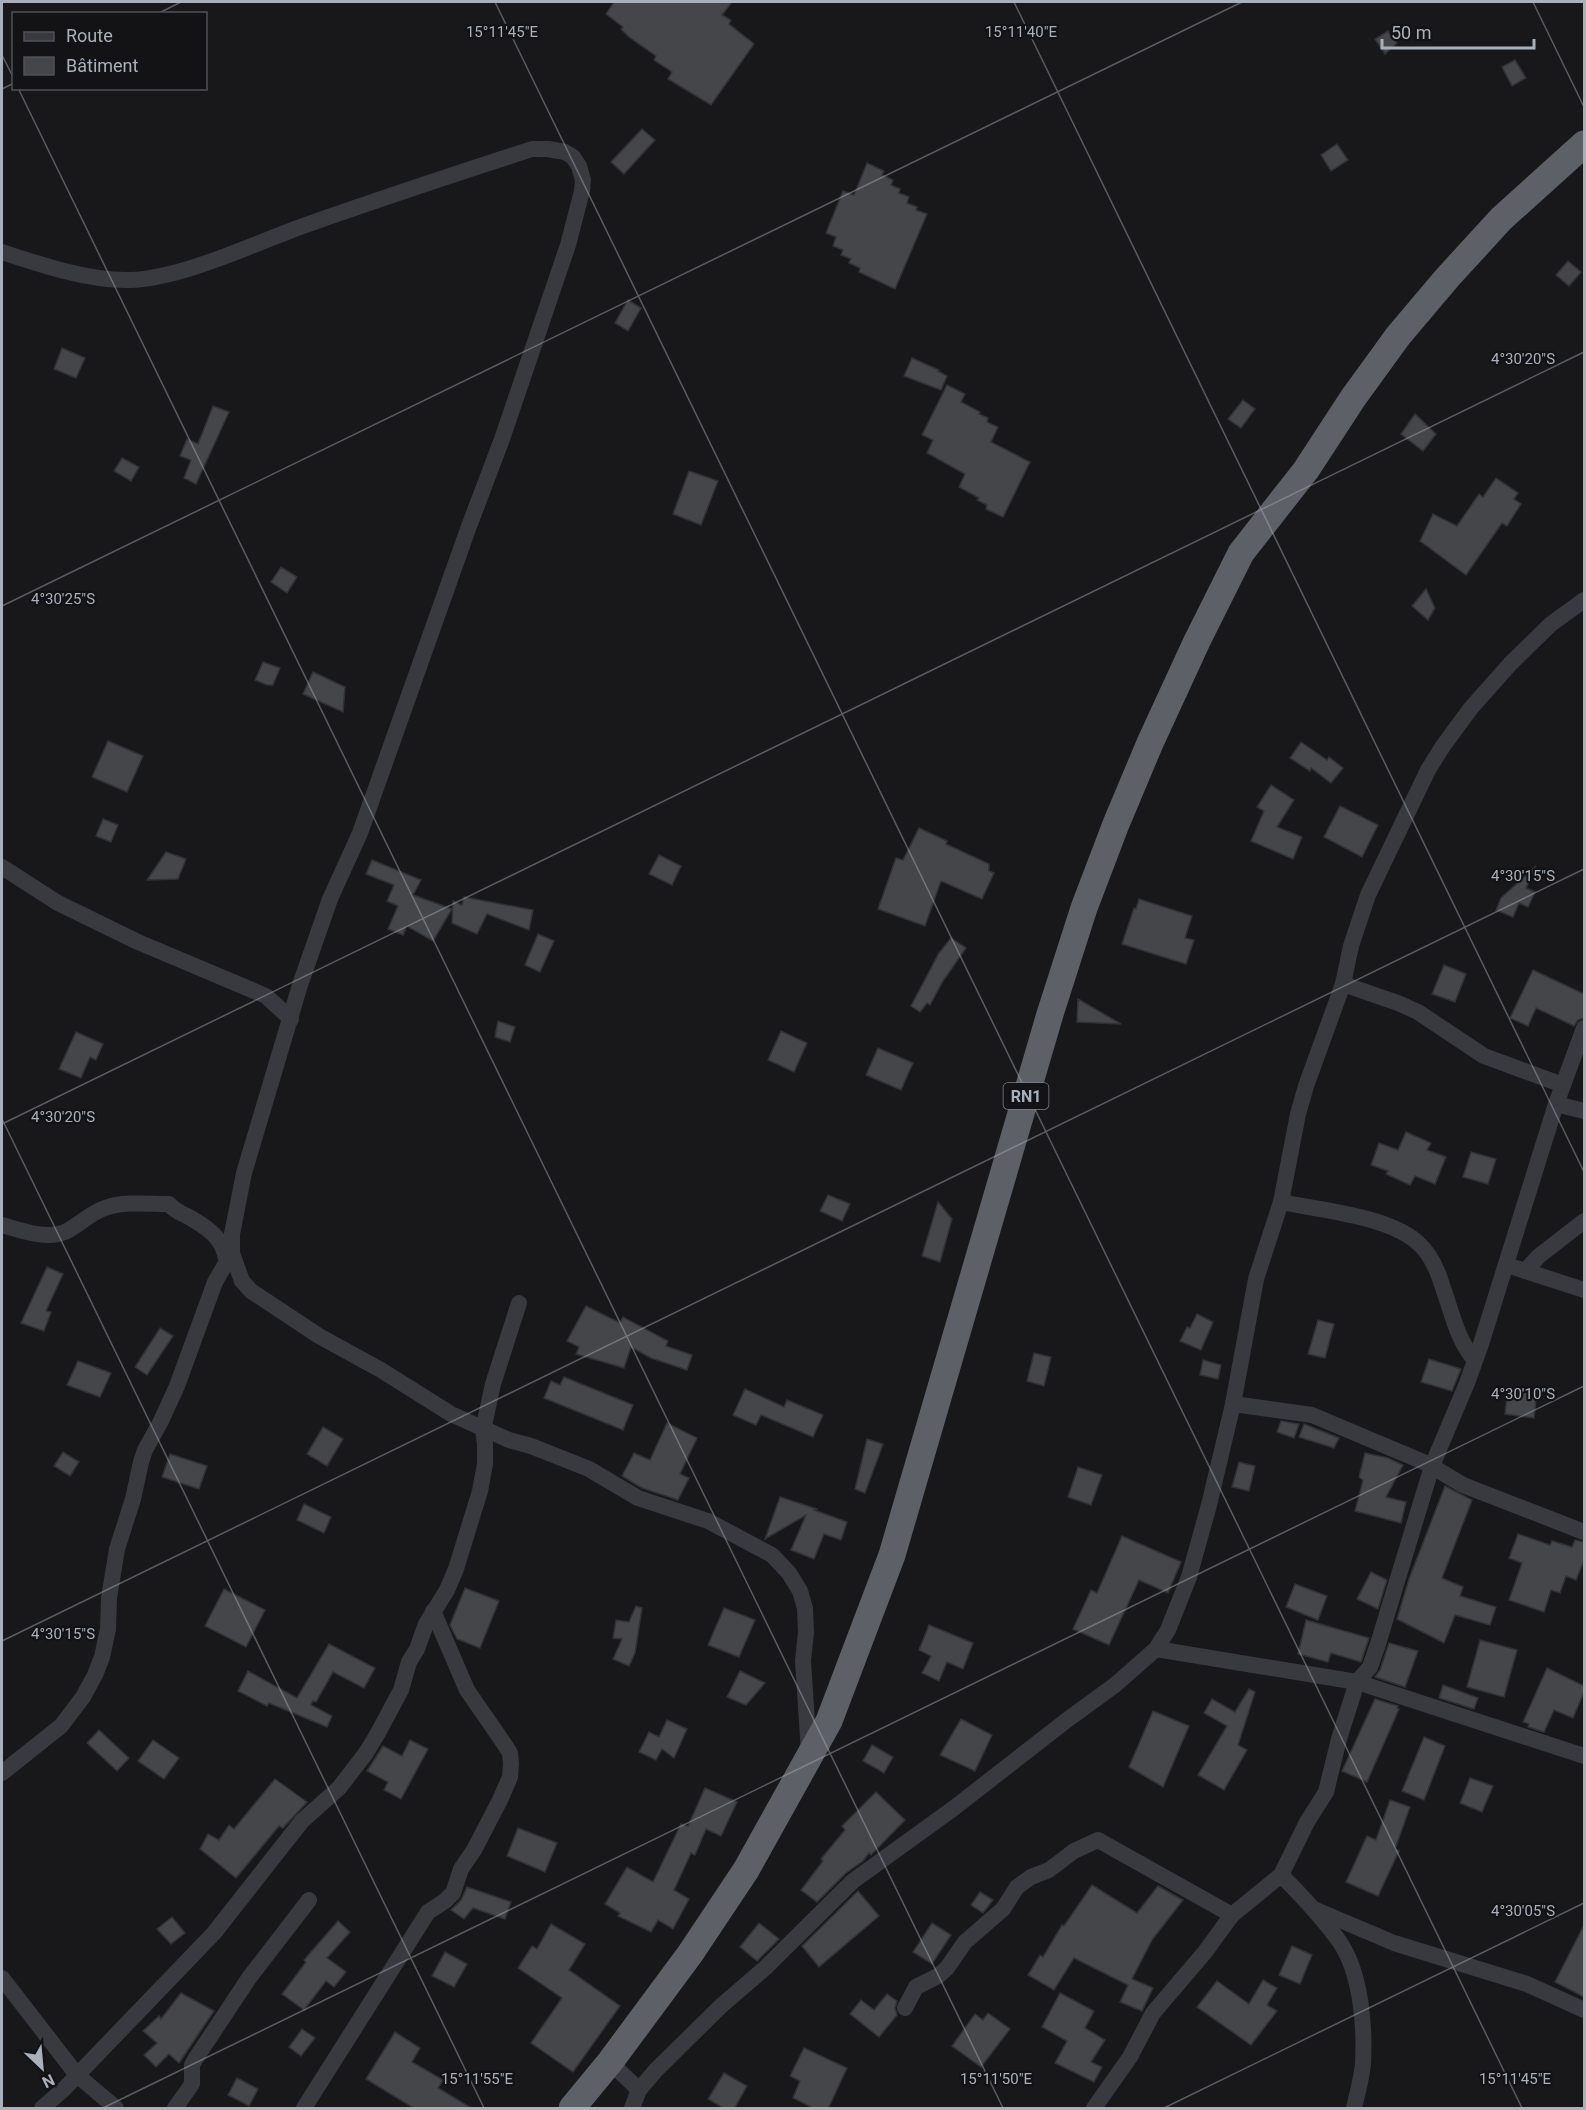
<svg xmlns="http://www.w3.org/2000/svg" width="1586" height="2110" viewBox="0 0 1586 2110" font-family="Roboto,sans-serif">
  <rect width="100%" height="100%" fill="#18181a"/>
  <!-- building -->
  <g fill="#44464a" stroke="#323236" stroke-width="1.5">
    <path d="M614 2H732L722 15 731 20 729 24 754 44 711 105 668 79 672 72 654 60 656 56 629 37 621 29 623 27 606 14Z"/>
    <path d="M1388 31 1397 43 1385 54 1375 39Z"/>
    <path d="M1515 60 1526 78 1512 86 1502 67Z"/>
    <path d="M642 129 655 140 624 174 611 162Z"/>
    <path d="M1337 144 1348 160 1331 171 1321 155Z"/>
    <path d="M867 163 884 171 882 175 893 180 891 185 900 189 899 193 909 197 907 203 917 207 916 210 927 214 895 289 859 272 860 268 849 263 851 259 841 255 843 250 833 246 836 237 826 233 843 191 854 195Z"/>
    <path d="M1568 261 1581 272 1569 286 1556 275Z"/>
    <path d="M628 300 641 308 628 331 615 323Z"/>
    <path d="M62 348 85 358 76 378 54 369Z"/>
    <path d="M912 358 939 370 938 371 947 376 941 390 904 376Z"/>
    <path d="M947 385 965 394 961 402 980 412 979 414 988 418 987 422 998 427 991 442 1030 462 1003 517 986 509 987 505 977 500 979 498 959 487 965 474 927 453 933 440 922 435Z"/>
    <path d="M1243 400 1255 409 1241 428 1228 419Z"/>
    <path d="M213 406 229 412 196 484 184 478 191 460 180 456 187 439 198 444Z"/>
    <path d="M1415 414 1436 434 1423 451 1401 434Z"/>
    <path d="M122 458 139 467 131 481 114 471Z"/>
    <path d="M689 471 718 481 701 525 673 514Z"/>
    <path d="M1496 478 1518 493 1514 499 1521 504 1507 526 1502 523 1466 575 1420 541 1433 514 1457 526 1479 494 1483 497Z"/>
    <path d="M281 567 297 577 287 593 271 582Z"/>
    <path d="M1426 589 1435 608 1428 620 1412 606Z"/>
    <path d="M263 662 280 668 273 685H267L255 680Z"/>
    <path d="M313 672 345 687 343 712 303 694Z"/>
    <path d="M108 741 143 756 127 792 92 777Z"/>
    <path d="M1301 742 1327 760 1329 757 1343 768 1331 783 1311 768 1310 771 1290 758Z"/>
    <path d="M1271 785 1294 800 1277 827 1302 837 1293 859 1251 841 1264 811 1257 807Z"/>
    <path d="M1340 806 1378 825 1362 857 1324 837Z"/>
    <path d="M103 819 118 825 111 842 96 836Z"/>
    <path d="M919 828 947 841 946 844 989 864V871L994 873 982 899 941 881 925 926 878 909 896 858 903 860Z"/>
    <path d="M166 852 186 859 178 879 147 880Z"/>
    <path d="M659 855 681 866 672 885 649 874Z"/>
    <path d="M372 860 421 880 413 895 452 909 433 941 407 926 403 935 388 929 398 906 387 901 394 885 366 874Z"/>
    <path d="M1536 866 1526 888 1535 892 1528 907 1519 903 1513 917 1496 910 1501 898Z"/>
    <path d="M464 897 533 910 529 930 487 914 477 934 452 923 453 901 462 905Z"/>
    <path d="M1139 899 1192 916 1185 938 1194 940 1186 964 1122 944 1134 908 1136 909Z"/>
    <path d="M538 934 554 941 540 972 525 965Z"/>
    <path d="M951 938 966 948 943 981 930 1005 927 1003 920 1012 911 1006 939 953Z"/>
    <path d="M1444 965 1466 974 1455 1002 1432 994Z"/>
    <path d="M1533 970 1584 994V1018L1578 1020 1574 1026 1536 1008 1528 1026 1510 1018Z"/>
    <path d="M1078 999 1121 1024 1077 1022Z"/>
    <path d="M498 1021 515 1027 510 1042 495 1037Z"/>
    <path d="M781 1031 807 1043 794 1072 768 1060Z"/>
    <path d="M76 1032 103 1044 96 1060 90 1057 81 1078 59 1069Z"/>
    <path d="M878 1048 913 1063 901 1090 866 1075Z"/>
    <path d="M1406 1132 1431 1143 1427 1150 1446 1157 1435 1184 1415 1176 1410 1185 1386 1174 1388 1171 1371 1165 1379 1143 1398 1150Z"/>
    <path d="M1471 1152 1496 1159 1488 1184 1463 1177Z"/>
    <path d="M828 1195 850 1204 842 1221 820 1211Z"/>
    <path d="M938 1202 952 1219 940 1262 922 1256Z"/>
    <path d="M47 1267 63 1274 46 1311 51 1312 44 1331 21 1323Z"/>
    <path d="M586 1306 620 1323 623 1317 668 1341 666 1346 692 1355 687 1370 651 1358 631 1347 624 1368 576 1354 579 1347 567 1341Z"/>
    <path d="M1197 1314 1213 1322 1201 1350 1180 1341 1187 1327 1190 1328Z"/>
    <path d="M1318 1320 1334 1324 1325 1358 1308 1354Z"/>
    <path d="M160 1328 173 1336 147 1375 135 1367Z"/>
    <path d="M1034 1353 1051 1357 1044 1386 1027 1381Z"/>
    <path d="M1429 1359 1461 1369 1452 1391 1421 1382Z"/>
    <path d="M1203 1360 1221 1365 1218 1379 1200 1375Z"/>
    <path d="M78 1361 111 1373 100 1397 67 1385Z"/>
    <path d="M564 1377 633 1405 623 1430 544 1398 551 1381 560 1385Z"/>
    <path d="M1508 1387 1537 1391 1534 1418 1505 1414Z"/>
    <path d="M745 1389 784 1407 787 1400 823 1415 813 1437 761 1415 756 1425 733 1415Z"/>
    <path d="M1281 1421 1299 1424 1294 1438 1277 1432Z"/>
    <path d="M667 1423 697 1438 680 1474 689 1478 678 1500 642 1488 622 1476 634 1453 650 1460Z"/>
    <path d="M1304 1424 1339 1438 1334 1448 1299 1437Z"/>
    <path d="M323 1427 343 1439 327 1466 307 1454Z"/>
    <path d="M867 1439 883 1444 865 1493 855 1489Z"/>
    <path d="M63 1452 79 1462 70 1476 54 1466Z"/>
    <path d="M1365 1453 1388 1458 1403 1465 1386 1497 1406 1502 1401 1523 1355 1511 1363 1480 1359 1477Z"/>
    <path d="M170 1454 207 1466 199 1489 162 1477Z"/>
    <path d="M1239 1462 1255 1466 1249 1491 1232 1487Z"/>
    <path d="M1078 1467 1102 1475 1091 1505 1068 1497Z"/>
    <path d="M1445 1486 1472 1500 1442 1578 1463 1587 1460 1596 1496 1607 1490 1625 1455 1615 1444 1643 1397 1619 1409 1579Z"/>
    <path d="M780 1497 817 1509 814 1510 847 1522 841 1540 824 1534 814 1559 791 1550 806 1515 765 1539Z"/>
    <path d="M304 1504 331 1517 324 1533 297 1520Z"/>
    <path d="M1518 1534 1550 1545 1552 1541 1572 1547 1575 1540 1584 1542V1560L1576 1580 1566 1576 1560 1593 1551 1590 1544 1612 1509 1600 1522 1563 1509 1558Z"/>
    <path d="M1122 1536 1181 1562 1168 1593 1139 1580 1109 1645 1073 1629 1091 1590 1097 1593Z"/>
    <path d="M1371 1572 1387 1580 1378 1609 1357 1599Z"/>
    <path d="M1295 1584 1327 1596 1318 1620 1286 1607Z"/>
    <path d="M465 1588 499 1601 480 1648 457 1639 450 1625Z"/>
    <path d="M224 1589 265 1610 246 1647 205 1626Z"/>
    <path d="M636 1606 642 1608 635 1653 629 1666 613 1659 622 1639 613 1638 616 1620 629 1622Z"/>
    <path d="M724 1608 755 1620 739 1657 708 1645Z"/>
    <path d="M1306 1620 1369 1638 1361 1662 1331 1653 1328 1662 1298 1654Z"/>
    <path d="M929 1625 973 1643 963 1669 947 1662 939 1681 922 1673 931 1656 919 1650Z"/>
    <path d="M1480 1640 1517 1650 1504 1697 1467 1687Z"/>
    <path d="M1389 1643 1418 1651 1405 1687 1375 1677 1380 1670Z"/>
    <path d="M329 1644 375 1668 364 1688 333 1672 316 1702 313 1701 311 1705 332 1716 327 1727 269 1703 267 1706 238 1691 248 1671 297 1698Z"/>
    <path d="M1547 1668 1584 1686V1692L1573 1718 1554 1710 1544 1732 1528 1727 1529 1724 1523 1722Z"/>
    <path d="M740 1671 765 1683 746 1705 727 1697Z"/>
    <path d="M1443 1685 1478 1698 1474 1709 1439 1698Z"/>
    <path d="M1249 1689 1255 1692 1238 1745 1247 1750 1224 1790 1198 1775 1227 1726 1204 1713 1212 1699 1235 1712Z"/>
    <path d="M1375 1699 1398 1706 1397 1708 1399 1709 1367 1782 1342 1771Z"/>
    <path d="M1153 1711 1189 1726 1163 1787 1129 1767Z"/>
    <path d="M961 1719 992 1735 975 1771 940 1755Z"/>
    <path d="M667 1720 687 1729 674 1758 662 1749 656 1760 639 1752 649 1732 659 1737Z"/>
    <path d="M99 1730 129 1758 117 1771 87 1743Z"/>
    <path d="M1424 1737 1445 1746 1424 1800 1402 1791Z"/>
    <path d="M153 1740 179 1758 164 1779 138 1761Z"/>
    <path d="M410 1740 428 1749 401 1799 384 1790 388 1782 367 1771 383 1746 402 1756Z"/>
    <path d="M872 1745 893 1757 884 1773 863 1761Z"/>
    <path d="M1470 1778 1493 1786 1482 1812 1460 1803Z"/>
    <path d="M275 1779 307 1802 283 1828 279 1826 236 1878 200 1849 208 1834 219 1840 229 1825 234 1829Z"/>
    <path d="M705 1788 737 1802 721 1836 706 1829 695 1855 691 1853 674 1890 689 1899 673 1929 658 1920 651 1932 618 1916 620 1913 605 1904 627 1867 653 1882 681 1824 688 1826Z"/>
    <path d="M876 1792 905 1820 871 1855 869 1853 863 1861 846 1873 817 1902 801 1890 823 1861 821 1859 845 1830 842 1826Z"/>
    <path d="M1390 1800 1410 1807 1395 1849 1399 1851 1378 1896 1346 1882 1367 1836 1376 1840Z"/>
    <path d="M518 1828 557 1843 545 1872 507 1856Z"/>
    <path d="M1092 1885 1137 1913 1158 1886 1183 1900 1152 1940 1132 1979 1153 1988 1142 2011 1120 2002 1128 1985 1074 1958 1054 1990 1028 1975 1040 1955 1043 1957 1062 1925 1064 1926Z"/>
    <path d="M467 1887 511 1902 505 1919 473 1908 464 1919 451 1910 461 1900Z"/>
    <path d="M858 1891 879 1916 819 1967 802 1946Z"/>
    <path d="M980 1892 993 1900 983 1913 971 1905Z"/>
    <path d="M172 1917 185 1933 171 1944 157 1929Z"/>
    <path d="M338 1921 350 1932 327 1958 346 1972 334 1987 326 1981 304 2010 282 1994 306 1962 304 1960Z"/>
    <path d="M759 1923 779 1939 757 1961 740 1947Z"/>
    <path d="M932 1923 951 1935 932 1964 913 1952Z"/>
    <path d="M551 1924 585 1944 569 1970 620 2006 573 2072 531 2043 562 1998 518 1968 532 1946 537 1949Z"/>
    <path d="M1584 1925V1997L1555 1982Z"/>
    <path d="M1292 1946 1312 1955 1300 1984 1279 1975Z"/>
    <path d="M445 1952 467 1964 454 1987 432 1976Z"/>
    <path d="M1263 1980 1277 1988 1267 2005 1277 2011 1251 2045 1197 2007 1217 1981 1249 2004Z"/>
    <path d="M181 1993 214 2011 179 2063 169 2054 156 2067 144 2055 157 2043 143 2031 159 2016 161 2019Z"/>
    <path d="M1060 1993 1094 2011 1085 2028 1105 2040 1091 2062 1102 2067 1094 2082 1055 2063 1067 2041 1042 2027Z"/>
    <path d="M887 1994 897 2001 895 2008 897 2015 879 2037 850 2014 861 2000 874 2010Z"/>
    <path d="M988 2013 1010 2029 981 2067 952 2046 975 2014 983 2020Z"/>
    <path d="M302 2029 315 2038 301 2056 289 2047Z"/>
    <path d="M395 2032 420 2048 412 2062 443 2080 438 2088 473 2109H415L366 2079Z"/>
    <path d="M804 2048 847 2068 828 2109H815L793 2098 800 2081 790 2076Z"/>
    <path d="M724 2073 747 2086 734 2109H725L708 2099Z"/>
    <path d="M237 2078 258 2089 249 2106 228 2095Z"/>
  </g>
  <g fill="none" stroke-linecap="round" stroke-linejoin="round">
    <!-- minor -->
    <g stroke="#393a3f" stroke-width="16">
      <path d="M2 252C41 265 89 281 130 280 183 278 253 244 303 226 379 199 455 174 532 149H548L565 152 573 157 579 166 583 180 582 191 568 245 502 439 468 529 360 833 330 899 300 985 244 1173 232 1234V1253L242 1281 251 1291 319 1336 381 1370 451 1414 509 1440 531 1446 589 1469 638 1498 708 1521 772 1555 789 1573 800 1591 805 1608 806 1632 803 1661 809 1753"/>
      <path d="M2 867 58 903 138 942 266 996 291 1019"/>
      <path d="M1343 984 1398 1003 1418 1012 1484 1056 1563 1085"/>
      <path d="M1556 1104 1584 1111"/>
      <path d="M1281 1202C1320 1210 1387 1216 1417 1242 1430 1253 1437 1268 1442 1285 1451 1309 1457 1341 1475 1360"/>
      <path d="M2 1225C20 1230 46 1240 65 1232 79 1225 90 1213 105 1208 125 1201 149 1204 169 1204 176 1213 185 1214 194 1220 211 1230 223 1240 226 1259"/>
      <path d="M1507 1265 1584 1290"/>
      <path d="M1525 1271 1539 1256 1584 1221"/>
      <path d="M1233 1404 1312 1415 1426 1463 1463 1485 1584 1532"/>
      <path d="M1156 1649 1357 1682 1584 1756"/>
      <path d="M2 1773 61 1726 83 1697 95 1675 102 1657 108 1629 109 1598 117 1549 133 1499 141 1462 145 1450 161 1421 177 1386 215 1282 232 1253"/>
      <path d="M1281 1875C1302 1896 1322 1917 1339 1941 1361 1972 1365 2026 1363 2063 1362 2078 1357 2094 1354 2108"/>
      <path d="M1314 1909 1394 1943 1527 1984 1584 2010"/>
      <path d="M2 1978 77 2075 116 2108"/>
      <path d="M905 2008 916 1987 938 1976 947 1968 965 1942 1003 1909 1017 1887 1031 1877 1049 1870 1074 1851 1098 1840 1232 1915"/>
      <path d="M610 2062 639 2090"/>
      <path d="M42 2108 63 2090 214 1933 302 1821 339 1788 366 1753 378 1733 401 1690 409 1662 417 1649 426 1624 447 1590 456 1569 480 1491 485 1464V1444L483 1430 493 1384 519 1303"/>
      <path d="M175 2108 192 2084V2065L196 2058 249 1978 309 1900"/>
      <path d="M304 2108 428 1912 445 1901 453 1893 461 1869 474 1850 500 1800 510 1777 511 1763 510 1753 505 1745 467 1690 433 1611"/>
      <path d="M632 2108 639 2090 656 2070 721 2006 765 1968 853 1881 954 1808 1067 1720 1115 1685 1156 1649 1168 1630 1189 1577 1209 1505 1233 1404 1256 1279 1281 1202 1298 1114 1306 1086 1343 984 1351 946 1368 895 1428 770 1443 746 1471 708 1511 663 1551 624 1584 600"/>
      <path d="M1094 2108 1130 2057 1153 2013 1205 1952 1232 1915 1281 1875 1307 1822 1326 1792 1339 1739 1357 1682 1370 1667 1378 1644 1432 1466 1467 1383 1481 1344 1556 1104 1584 1028"/>
    </g>
    <!-- trunk -->
    <path stroke="#5d6067" stroke-width="27" d="M572 2108 610 2062 690 1954 746 1870 829 1721 892 1555 1050 1014 1084 908 1116 824 1150 743 1197 641 1241 553 1306 470 1353 398 1398 336 1447 278 1501 219 1584 144"/>
  </g>
  <!-- ticks -->
  <path fill="none" stroke="#aab0ba" stroke-width="1.5" stroke-opacity="0.45" d="M495 2 1522 2108M1014 2 1584 1172M1533 2 1584 107M157 14 181 2M2 55 14 79M18 88 1003 2108M2 89 14 83M2 606 1242 2M2 1119 484 2108M2 1124 1584 352M2 1641 1584 869M103 2108 1584 1386M1164 2108 1584 1903"/>
  <g text-anchor="middle" dominant-baseline="central" stroke-width="4.5" stroke-linejoin="round" paint-order="stroke">
    <!-- shield labels -->
    <rect fill="#131315" stroke="#7d8188" stroke-width="1.5" x="1003.5" y="1083" width="45" height="26" rx="4.5"/>
    <g font-size="16" font-weight="bold" fill="#aab0ba">
      <text x="1026" y="1096">RN1</text>
    </g>
  </g>
  <g font-size="15" text-anchor="middle" fill="#aab0ba" stroke="#131315" stroke-width="4.5" stroke-linejoin="round" paint-order="stroke">
    <text x="1021" y="37">15°11'40"E</text>
    <text x="502" y="37">15°11'45"E</text>
    <text x="1523" y="364">4°30'20"S</text>
    <text x="63" y="604">4°30'25"S</text>
    <text x="1523" y="881">4°30'15"S</text>
    <text x="63" y="1122">4°30'20"S</text>
    <text x="1523" y="1399">4°30'10"S</text>
    <text x="63" y="1639">4°30'15"S</text>
    <text x="1523" y="1916">4°30'05"S</text>
    <text x="477" y="2084">15°11'55"E</text>
    <text x="996" y="2084">15°11'50"E</text>
    <text x="1515" y="2084">15°11'45"E</text>
  </g>
  <!-- border -->
  <rect width="1586" height="2110" fill="none" stroke="#aab0ba" stroke-width="6"/>
  <!-- legend -->
  <rect x="12" y="12" width="195" height="78" fill="#131315" stroke="#4f5257" stroke-width="1.5"/>
  <rect x="24" y="32" width="30" height="9" fill="#393a3f" stroke="#4f5257" stroke-width="1.5"/>
  <text x="66" y="42" font-size="18" fill="#aab0ba">Route</text>
  <rect x="24" y="57" width="30" height="18" fill="#44464a" stroke="#4f5257" stroke-width="1.5"/>
  <text x="66" y="72" font-size="18" fill="#aab0ba">Bâtiment</text>
  <!-- north arrow -->
  <g transform="translate(42 2068) rotate(154)" stroke="#131315" stroke-width="4.5" paint-order="stroke">
  <path d="M0-4.5L10 22L0 15L-10 22Z" fill="#aab0ba"/>
  <text y="-9" font-size="16" font-weight="bold" text-anchor="middle" fill="#aab0ba">N</text>
  </g>
  <!-- scale -->
  <path d="M1382 39v9h152v-9" fill="none" stroke="#aab0ba" stroke-width="3"/>
  <text x="1391" y="39" font-size="18" fill="#aab0ba" stroke="#131315" stroke-width="4.5" paint-order="stroke">50 m</text>
</svg>
